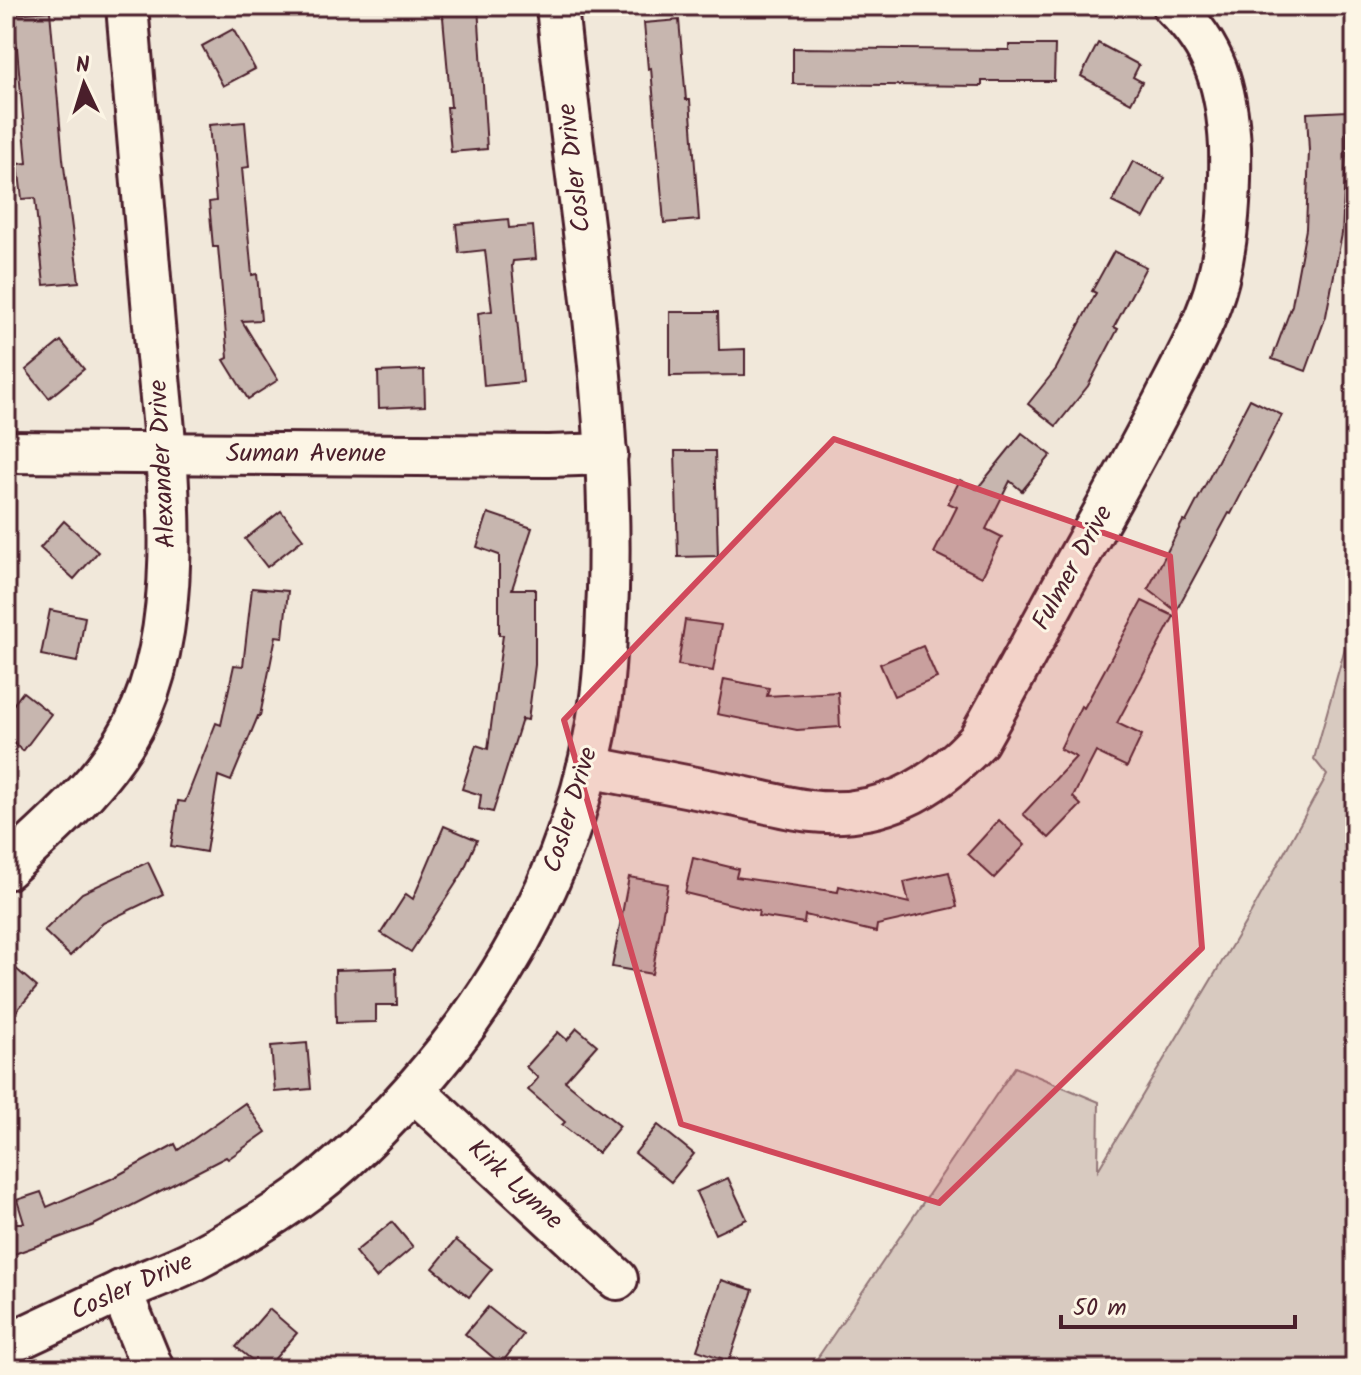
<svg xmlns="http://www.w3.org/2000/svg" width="1361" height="1375" viewBox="0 0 1361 1375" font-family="Kalam,sans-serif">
  <rect width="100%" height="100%" fill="#f1e8da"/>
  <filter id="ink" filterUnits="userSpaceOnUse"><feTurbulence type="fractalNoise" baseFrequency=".0125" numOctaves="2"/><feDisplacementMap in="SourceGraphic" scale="16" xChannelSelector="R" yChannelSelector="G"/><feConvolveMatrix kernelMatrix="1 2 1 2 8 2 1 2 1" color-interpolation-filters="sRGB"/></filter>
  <g filter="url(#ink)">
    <!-- green -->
    <path fill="#d8cac0" stroke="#917476" stroke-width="2" d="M1355 612V1369H810L1015 1067 1099 1102 1098 1170 1251 913 1327 775 1314 759Z"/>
    <!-- building -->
    <g fill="#c7b6af" stroke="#4a1f2b" stroke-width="2">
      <path d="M442 6H478L487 149 451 152 447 107H451Z"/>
      <path d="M50 11 63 159 79 282 44 285 35 198 22 199 18 164 27 163 14 14Z"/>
      <path d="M679 20 686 100H690L699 220 664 223 651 68 648 69 644 23Z"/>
      <path d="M233 29 255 69 223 86 202 46Z"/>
      <path d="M1098 43 1139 65 1133 77 1142 82 1131 103 1081 76Z"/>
      <path d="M1009 45H1055L1054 81H982V86L793 84V48L1009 50Z"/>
      <path d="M1348 111 1342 234 1326 316 1306 371 1272 359 1292 305 1306 229 1309 151 1307 113Z"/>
      <path d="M245 122 249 167 242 168 252 275 257 274 261 320 242 321 278 380 248 399 224 360 228 358 218 247H213L209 202 216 201 209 125Z"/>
      <path d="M1133 161 1165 178 1144 218 1112 202Z"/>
      <path d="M508 219 509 228 533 226 536 259 513 261 512 266 523 382 484 386 478 313 492 311 485 250 459 253 456 224Z"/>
      <path d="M1114 251 1146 267 1114 327 1118 329 1088 386 1056 426 1028 404 1056 369 1096 293 1092 291Z"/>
      <path d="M670 312H718L719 350 745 349V375L670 376Z"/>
      <path d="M61 341 84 369 49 398 26 370Z"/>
      <path d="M424 370 425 406 379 408 378 372Z"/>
      <path d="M1250 399 1282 415 1231 514 1229 513 1176 611 1148 589 1183 521 1186 522Z"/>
      <path d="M1022 433 1051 455 1022 491 1010 481 986 529 1002 537 982 577 934 553 957 507 948 503 960 480 977 489Z"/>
      <path d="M675 451H715L718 556 678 557Z"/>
      <path d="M281 511 303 539 267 567 245 539Z"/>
      <path d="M488 513 532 528 512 589H535V665L528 720 522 719 493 812 479 809 481 795 462 789 476 745 488 749 503 635H499V555L477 547Z"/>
      <path d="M64 521 98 552 74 579 40 548Z"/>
      <path d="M252 588 288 591 283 637 276 636 260 716H258L231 781 218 776 206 852 171 846 178 801 185 802 216 723 221 725 234 665 243 666Z"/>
      <path d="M1142 601 1174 616 1117 723 1142 735 1127 767 1096 752 1073 797 1081 805 1049 838 1023 814 1076 757 1060 749 1081 706 1084 708Z"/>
      <path d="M50 610 85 617 77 662 41 655Z"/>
      <path d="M685 620 721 625 713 671 678 665Z"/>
      <path d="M923 646 937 678 894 696 880 664Z"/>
      <path d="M724 679 769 688 767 696 838 692 840 727 797 730 717 714Z"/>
      <path d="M23 692 51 714 23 751 6 737V714Z"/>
      <path d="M999 820 1025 845 994 878 968 854Z"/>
      <path d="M444 826 477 840 462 874 411 952 381 933 406 894 413 899Z"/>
      <path d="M693 858 738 869 736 877 838 892 839 886 909 903 904 882 949 872 957 907 877 925 876 932 805 915 804 923 758 916 759 911 685 893Z"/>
      <path d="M148 862 163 894 103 923 70 956 44 931 82 893Z"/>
      <path d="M629 877 668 884 652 974 612 967Z"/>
      <path d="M6 960 37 987 6 1023Z"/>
      <path d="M396 968 397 1005H376V1022L336 1023 335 970Z"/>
      <path d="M577 1028 597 1045 565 1081 620 1126 598 1153 562 1125 565 1122 528 1090 538 1078 526 1067 558 1032 567 1040Z"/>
      <path d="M307 1043 311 1089 275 1092 271 1046Z"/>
      <path d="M245 1103 266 1132 228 1159 226 1157 94 1225 6 1257V1223H24L17 1200 41 1192 47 1207 111 1179 175 1144 178 1150Z"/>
      <path d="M658 1125 694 1154 671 1182 635 1153Z"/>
      <path d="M728 1178 747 1219 715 1234 696 1192Z"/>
      <path d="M392 1222 413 1247 376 1278 355 1252Z"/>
      <path d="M456 1240 492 1269 469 1297 433 1268Z"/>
      <path d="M721 1280 753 1290 729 1361 697 1350Z"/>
      <path d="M488 1307 523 1335 501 1364 465 1334Z"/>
      <path d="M269 1309 297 1333 266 1369H263L236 1347Z"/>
    </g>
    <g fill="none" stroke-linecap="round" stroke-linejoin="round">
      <defs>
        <g id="minor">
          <path d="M6 452 549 456 607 454"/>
          <path d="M588 767C636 776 684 786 732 795 758 800 784 808 810 811 880 819 932 790 978 741 1015 676 1049 610 1086 544 1113 497 1139 449 1164 401 1184 362 1207 322 1218 279 1229 235 1231 192 1230 147 1227 88 1216 48 1173 6"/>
          <path d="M6 869C54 824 103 784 134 725 193 612 163 437 153 313 144 211 136 108 127 6"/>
          <path d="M414 1091 617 1279"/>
          <path d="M121 1291 153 1369"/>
          <path d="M6 1345C43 1328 80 1310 117 1293 141 1282 168 1273 192 1261 233 1240 273 1217 310 1189 362 1149 406 1101 447 1050 526 950 582 831 600 704 606 666 606 628 608 590 614 394 576 200 557 6"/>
        </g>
      </defs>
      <!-- minor casing -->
      <use href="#minor" stroke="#4a1f2b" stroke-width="46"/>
      <!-- minor -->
      <use href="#minor" stroke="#fcf5e5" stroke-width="40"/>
    </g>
  </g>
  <!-- marked area -->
  <path fill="#d1495b" fill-opacity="0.2" stroke="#d1495b" stroke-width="6" stroke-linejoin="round" d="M834 439 1170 556 1202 948 939 1203 681 1124 564 720Z"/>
  <g text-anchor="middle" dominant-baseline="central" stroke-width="6" stroke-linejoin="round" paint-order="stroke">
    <!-- street labels -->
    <g font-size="26" fill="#4a1f2b" stroke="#fcf5e5">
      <text transform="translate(575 168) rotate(-97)">Cosler Drive</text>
      <text x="306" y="454">Suman Avenue</text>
      <text transform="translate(163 464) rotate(-93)">Alexander Drive</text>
      <text transform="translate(1073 568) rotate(-61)">Fulmer Drive</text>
      <text transform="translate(571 810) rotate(-73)">Cosler Drive</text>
      <text transform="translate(515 1185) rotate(43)">Kirk Lynne</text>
      <text transform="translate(132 1287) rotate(-24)">Cosler Drive</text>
    </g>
  </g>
  <!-- margin -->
  <rect width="1361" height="1375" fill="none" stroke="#fcf5e5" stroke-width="32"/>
  <rect x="16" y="16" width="1329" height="1343" fill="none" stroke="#4a1f2b" stroke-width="3" filter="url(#ink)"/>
  <!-- north arrow -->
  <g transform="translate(84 84) rotate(356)" stroke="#fcf5e5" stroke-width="6" paint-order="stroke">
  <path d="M0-6L14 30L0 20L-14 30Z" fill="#4a1f2b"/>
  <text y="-12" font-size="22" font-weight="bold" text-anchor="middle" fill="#4a1f2b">N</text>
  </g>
  <!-- scale -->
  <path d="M1061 1315v12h234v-12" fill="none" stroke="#4a1f2b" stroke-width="4"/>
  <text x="1073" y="1315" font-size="24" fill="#4a1f2b" stroke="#fcf5e5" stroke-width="6" paint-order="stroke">50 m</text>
</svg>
